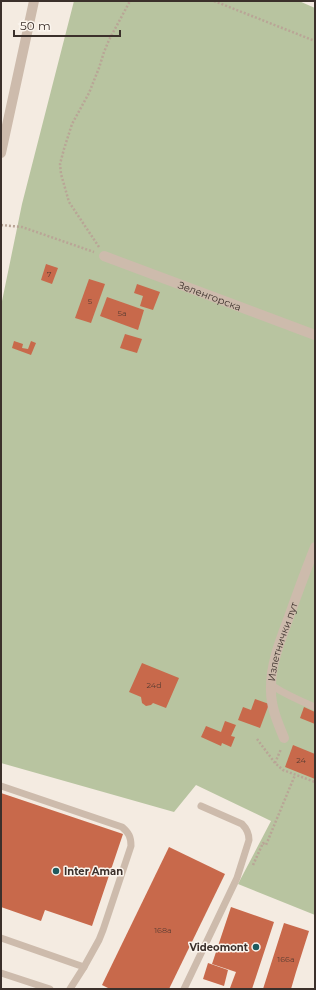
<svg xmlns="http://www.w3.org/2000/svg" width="316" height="990" viewBox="0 0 316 990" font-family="Montserrat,sans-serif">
  <rect width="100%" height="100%" fill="#f4ebe1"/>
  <!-- green -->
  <path fill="#b8c4a0" d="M74 1H299L315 8V915L238 884 271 821 196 785 174 812 1 763V306L22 204Z"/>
  <!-- building -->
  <g fill="#c8694b">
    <path d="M46 264 58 268 52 284 41 280Z"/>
    <path d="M89 279 105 284 91 323 75 318Z"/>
    <path d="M137 284 160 292 153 310 140 306 143 296 134 293Z"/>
    <path d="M107 297 144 310 138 330 100 316Z"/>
    <path d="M125 334 142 339 137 353 120 348Z"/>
    <path d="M14 341 23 344 22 348 28 349 31 341 36 343 31 355 12 348Z"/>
    <path d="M142 663 179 678 166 708 153 703 151 705 146 706 142 703 141 697 129 692Z"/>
    <path d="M255 699 269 704 260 728 238 720 243 707 251 710Z"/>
    <path d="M304 707 315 712V724L300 718Z"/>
    <path d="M225 721 236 725 231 736 235 737 231 747 222 743 221 746 201 737 206 726 221 732Z"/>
    <path d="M293 745 315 754V779L285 767Z"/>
    <path d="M1 793 123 834 92 926 45 910 41 921 1 907Z"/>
    <path d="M169 847 225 874 169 989H110L102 985Z"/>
    <path d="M231 907 274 922 252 989H234L230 988 236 972 212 964Z"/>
    <path d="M284 923 309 931 296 972 291 989H263Z"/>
    <path d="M208 963 228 970 224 986 203 979Z"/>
  </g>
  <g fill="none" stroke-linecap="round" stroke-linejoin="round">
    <!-- path -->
    <g stroke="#b9a596" stroke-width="2.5" stroke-dasharray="2 2" stroke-linecap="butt">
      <path d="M214 1 315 41"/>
      <path d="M1 225 22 227 94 252"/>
      <path d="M99 247 69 202 61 174 60 164 64 149 72 124 89 93 99 68 104 52 109 40 130 1"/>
      <path d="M257 739 275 763 283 770 315 782"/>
      <path d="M275 763 281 749"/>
      <path d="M253 865 263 843 266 845 295 775"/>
    </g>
    <!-- service -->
    <g stroke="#cdbbac" stroke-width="7">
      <path d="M271 685C285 694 300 701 315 707"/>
      <path d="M1 786 122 827C129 833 131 837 131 846L103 930 99 940 84 967"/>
      <path d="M1 938 84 967 70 989"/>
      <path d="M1 973 50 989"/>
      <path d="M184 989 237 878 249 840C249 833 247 829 242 824L201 806"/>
    </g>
    <!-- minor -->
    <g stroke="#cdbbac" stroke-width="10">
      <path id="s1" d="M104 256 315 335"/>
      <path id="s2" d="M284 738C278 723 271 708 271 691 270 666 280 641 289 617 297 594 306 570 315 547"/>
    </g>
    <!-- tertiary -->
    <path stroke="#cdbbac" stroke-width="10" d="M1 153 34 1"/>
  </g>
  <!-- markers -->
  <g fill="#1f5a5e" stroke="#fbf5ee" stroke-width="1.5">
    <circle cx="56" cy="871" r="4"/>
    <circle cx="256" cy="947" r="4"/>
  </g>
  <g text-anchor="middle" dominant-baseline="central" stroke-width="3" stroke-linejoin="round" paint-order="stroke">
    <!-- number labels -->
    <g font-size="8" fill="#5e3e33">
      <text x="49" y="274">7</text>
      <text x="90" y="301">5</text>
      <text x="122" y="313">5a</text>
      <text x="154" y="685">24d</text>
      <text x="301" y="760">24</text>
      <text x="163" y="930">168a</text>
      <text x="286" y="959">166a</text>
    </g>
    <!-- street labels -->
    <g font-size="10" fill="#3b302b" stroke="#fbf5ee">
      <text stroke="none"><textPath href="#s1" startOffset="113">Зеленгорска</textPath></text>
      <text stroke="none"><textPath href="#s2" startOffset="100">Излетнички пут</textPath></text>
    </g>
    <!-- poi labels -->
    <g font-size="10" font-weight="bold" fill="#3b302b" stroke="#fbf5ee" text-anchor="start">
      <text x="64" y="871">Inter Aman</text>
      <text x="248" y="947" text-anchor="end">Videomont</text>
    </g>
  </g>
  <!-- border -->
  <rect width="316" height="990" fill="none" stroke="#3b302b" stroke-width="4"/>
  <!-- scale -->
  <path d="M14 30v6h106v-6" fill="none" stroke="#3b302b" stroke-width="2"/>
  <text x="20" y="30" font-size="12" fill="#3b302b" stroke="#fbf5ee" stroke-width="3" paint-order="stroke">50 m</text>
</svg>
